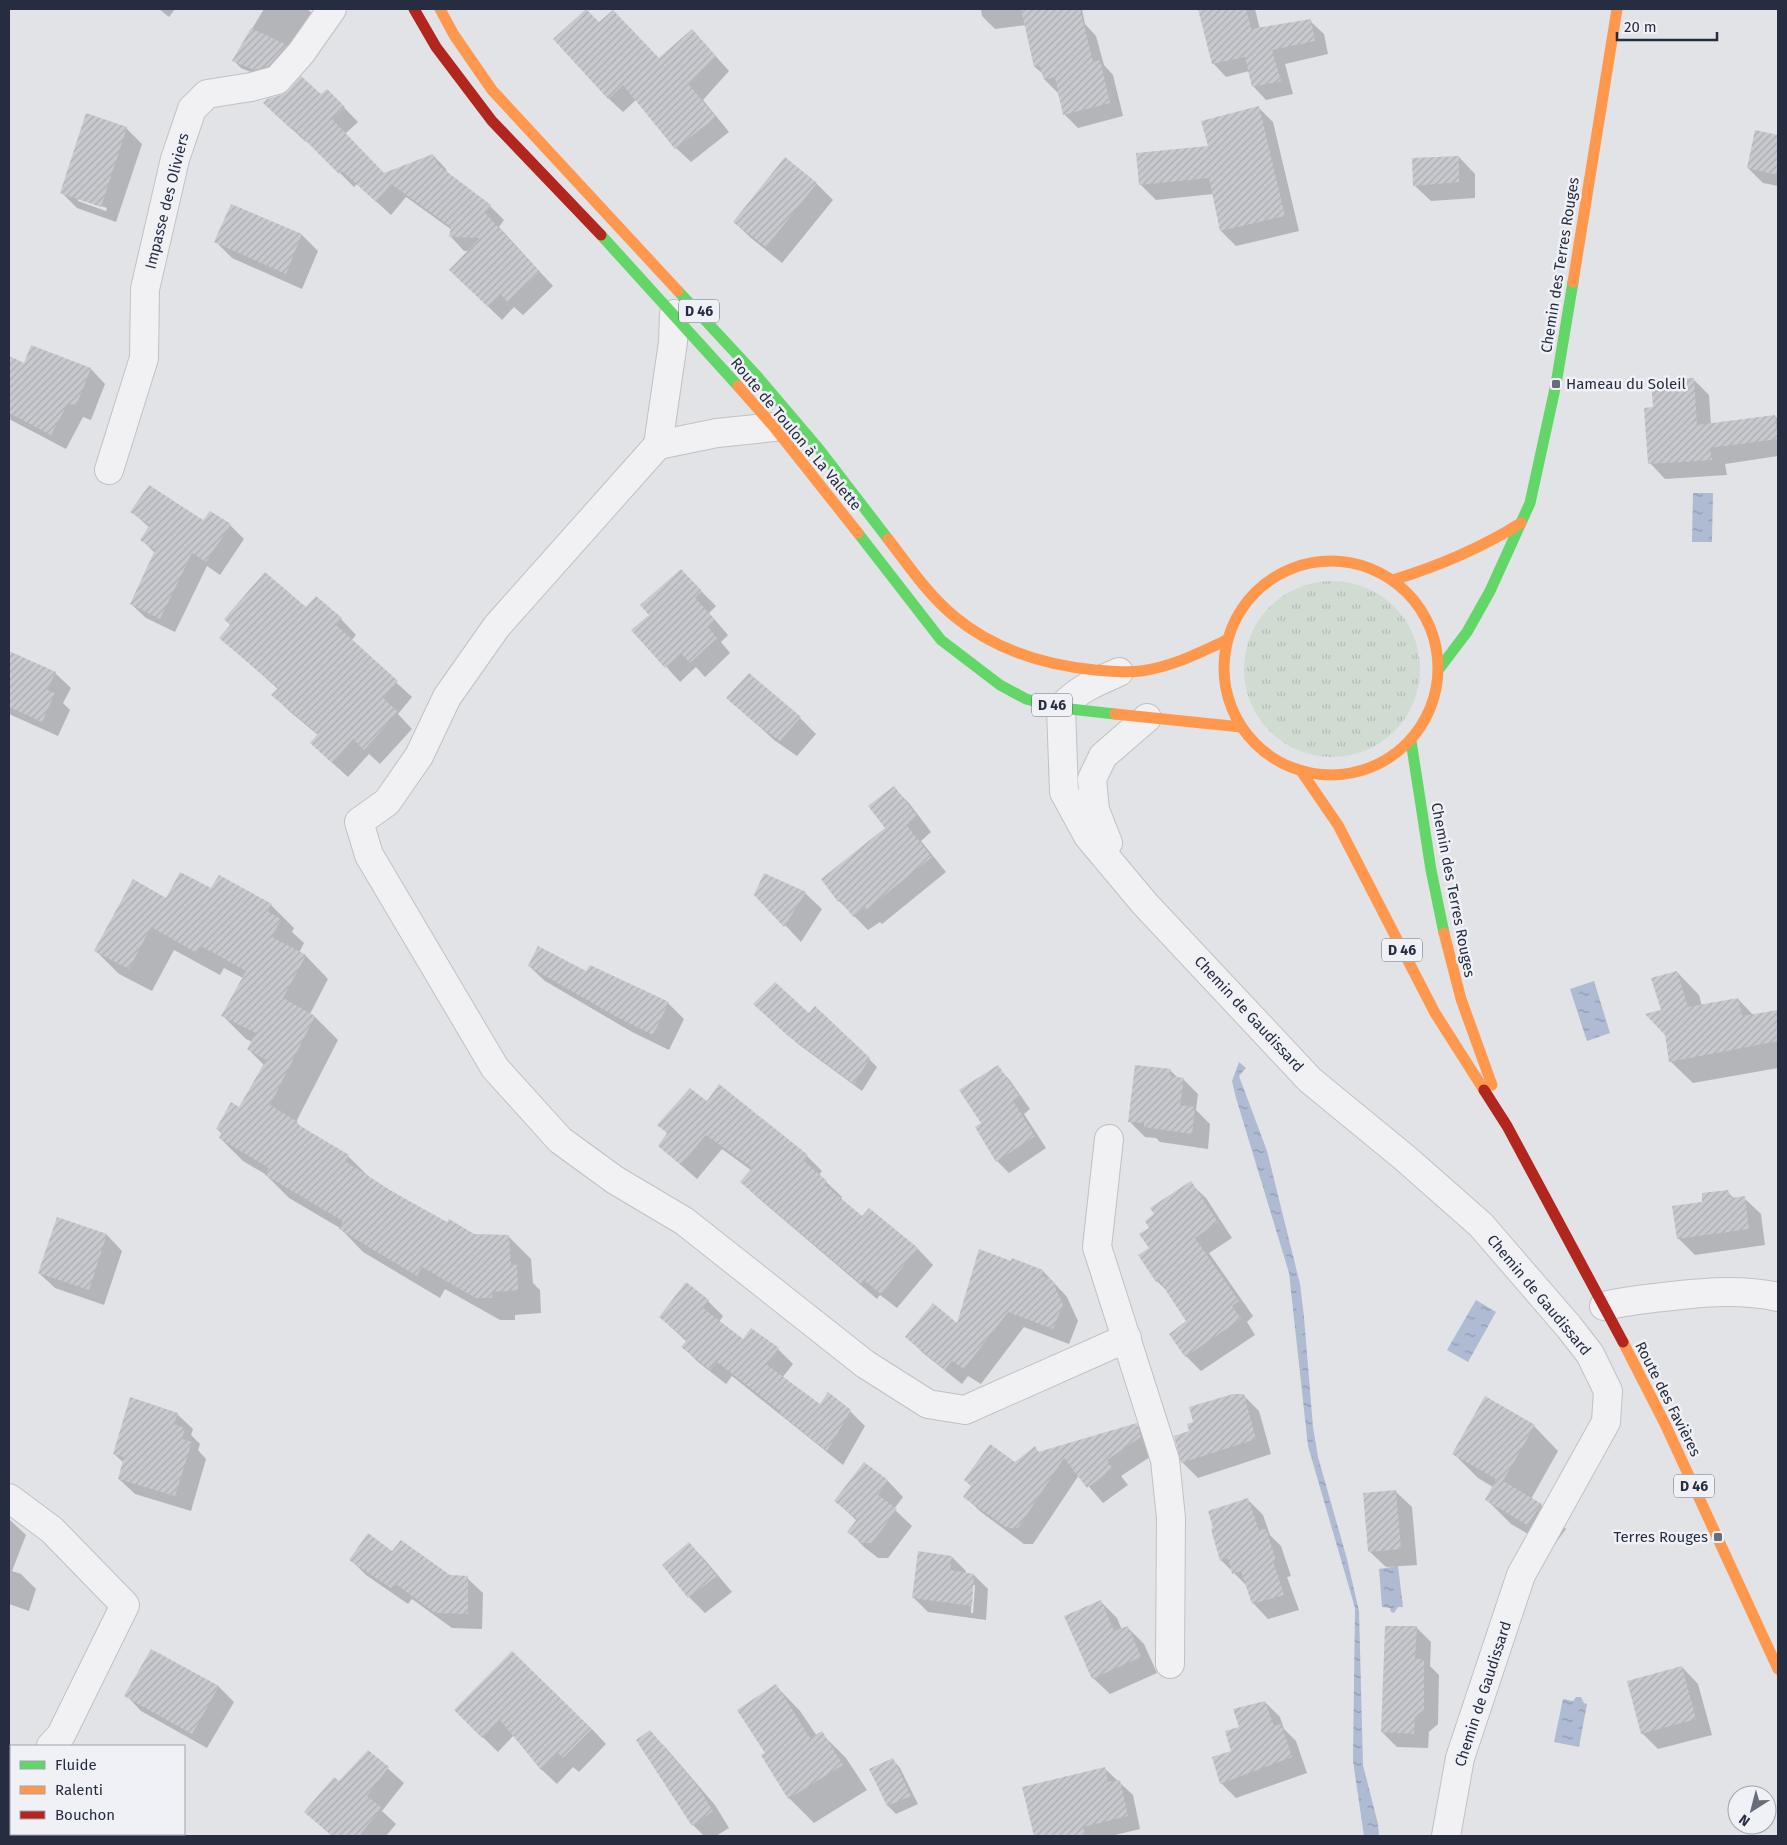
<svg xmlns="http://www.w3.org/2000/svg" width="1787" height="1845" viewBox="0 0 1787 1845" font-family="'Fira Sans',sans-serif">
  <defs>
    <pattern id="grass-tufts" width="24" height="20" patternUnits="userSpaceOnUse" patternTransform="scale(1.25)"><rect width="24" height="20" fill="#d0dbd2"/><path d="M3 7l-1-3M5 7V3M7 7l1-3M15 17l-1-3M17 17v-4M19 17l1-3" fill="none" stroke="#b3bcb6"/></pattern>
    <pattern id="water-ripples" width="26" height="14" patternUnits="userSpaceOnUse" patternTransform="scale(1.25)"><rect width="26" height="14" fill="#aebbd3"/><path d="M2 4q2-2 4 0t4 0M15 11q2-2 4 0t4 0" fill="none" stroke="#8e98ad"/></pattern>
    <pattern id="building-hatch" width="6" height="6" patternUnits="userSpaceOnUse" patternTransform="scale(1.25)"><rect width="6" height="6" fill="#c7c9ce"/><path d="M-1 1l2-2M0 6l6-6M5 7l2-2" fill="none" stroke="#abadb2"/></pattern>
  </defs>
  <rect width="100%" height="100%" fill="#e1e3e7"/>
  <!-- grass -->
  <circle fill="url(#grass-tufts)" cx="1332" cy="669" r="88"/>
  <!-- water -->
  <g fill="url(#water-ripples)">
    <path d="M1693 493H1713L1712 542H1692Z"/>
    <path d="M1594 981 1610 1033 1587 1041 1570 989Z"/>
    <path d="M1239 1062 1246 1068 1239 1076 1267 1151 1300 1284 1304 1317 1313 1427 1318 1457 1347 1559 1359 1611 1363 1765 1378 1824 1379 1836H1364L1353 1761 1355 1608 1308 1446 1289 1273 1236 1098 1232 1081Z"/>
    <path d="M1476 1300 1496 1312 1468 1362 1447 1350Z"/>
    <path d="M1398 1566 1403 1607H1398L1394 1613 1391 1612 1390 1608 1382 1607 1379 1569Z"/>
    <path d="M1576 1697H1581L1584 1703 1587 1704 1579 1747 1554 1742 1563 1699 1573 1701Z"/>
  </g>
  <!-- shadow -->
  <g fill="#0003" fill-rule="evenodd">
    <path d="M159 9H175L169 17Z"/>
    <path d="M264 9H307L319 19 263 77 241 68 233 60Z"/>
    <path d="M981 9H1082L1085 24 1096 36 1104 65 1113 75 1123 116 1078 128 1064 114 1058 93 1045 80 1044 75 1035 67 1026 25 995 29 982 16Z"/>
    <path d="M1200 9H1255L1260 29 1310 21 1324 34 1328 54 1285 64 1293 94 1266 100 1253 86 1249 71 1226 77 1213 63Z"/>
    <path d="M600 23 660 60 692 30 729 71 703 100 729 132 691 162 676 148 636 100 623 112 608 98Z"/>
    <path d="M327 90 358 122 345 134 384 174 433 155 446 169 449 176 490 206 504 220 499 227 553 286 523 315 514 307 502 320 465 284 469 251H464L451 237 452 230 406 197 391 215 357 184 354 187 307 140 306 142 279 117 321 96Z"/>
    <path d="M1258 107 1273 122 1299 231 1236 246 1221 231 1213 194 1156 200 1140 184 1209 147Z"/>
    <path d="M126 128 142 144 116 222 77 208 61 192ZM78 198 107 208 106 211 78 201Z"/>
    <path d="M1756 131 1778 136V186L1763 183 1748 168Z"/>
    <path d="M1459 157 1475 174V198L1431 201 1414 185Z"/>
    <path d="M785 159 817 184 833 200 782 263 751 238 734 222Z"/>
    <path d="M302 235 318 251 302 289 232 258 216 242Z"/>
    <path d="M32 346 91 369 105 384 91 420 83 417 66 449 9 419V365L12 359 25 365Z"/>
    <path d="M1693 379 1709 395 1711 424 1775 416 1778 419V456L1725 464 1727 475 1665 479 1650 463 1654 408Z"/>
    <path d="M132 512 230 525 244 539 220 575 207 566 175 632 146 618 131 604 155 553 142 540 150 528Z"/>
    <path d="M695 585 716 606 709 613 728 635 721 642 730 653 705 677 696 667 680 682 633 630Z"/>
    <path d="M306 609 341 619 356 635 351 641 412 697 398 714 412 729 380 764 369 754 348 777 327 758 318 735 289 711 273 695 279 690 221 638Z"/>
    <path d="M9 653 55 673 71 688 63 703 70 710 58 736 9 714Z"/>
    <path d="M728 698 800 718 816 734 797 756 774 740Z"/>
    <path d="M894 788 909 803 931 832 921 841 946 872 882 924 880 922 868 930 839 901 822 879 887 828Z"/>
    <path d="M212 890 271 905 294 928 292 932 304 943 299 953 306 956 328 979 310 1014 315 1017 338 1040 296 1122 306 1132 348 1156 371 1179 447 1224 474 1235 508 1236 531 1259 533 1283 540 1290 541 1313 515 1315V1320H500L445 1289 440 1298 363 1252 340 1228 289 1198 265 1174 243 1161 220 1138 222 1134 217 1129 239 1109 264 1065 248 1049 252 1042 246 1039 223 1016 243 978 224 968 220 975 174 950 152 991 119 974 96 951 167 900Z"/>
    <path d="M805 893 822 909 801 942 756 894Z"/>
    <path d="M529 966 587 973 591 966 668 1003 684 1019 669 1050 632 1032 545 981Z"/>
    <path d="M1677 972 1699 995 1702 1006 1738 999 1754 1016 1778 1011V1068L1693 1083 1670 1061 1662 1011Z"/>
    <path d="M763 1012 809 1015 869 1059 877 1067 862 1091 798 1044Z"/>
    <path d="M997 1067 1009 1079 1030 1109 1024 1114 1046 1148 1009 1173 997 1161 983 1123Z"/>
    <path d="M1171 1071 1178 1078 1183 1079 1198 1094 1196 1110 1210 1124 1208 1149 1160 1142 1156 1138 1145 1137 1129 1121Z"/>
    <path d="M708 1102 807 1156 822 1171 819 1175 842 1197 840 1199 863 1218 869 1210 918 1249 933 1265 897 1308 880 1295 877 1299 757 1197 742 1182 752 1171 722 1149 697 1179 659 1146Z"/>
    <path d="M1190 1183 1206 1198 1232 1238 1209 1253 1253 1316 1247 1322 1255 1335 1201 1371 1186 1356 1187 1321 1171 1295 1157 1281 1150 1248 1151 1228Z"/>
    <path d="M1727 1192 1735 1199 1744 1198 1761 1214 1765 1245 1695 1255 1678 1238 1704 1203Z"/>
    <path d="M107 1235 122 1251 104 1305 55 1288 39 1273Z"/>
    <path d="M1012 1263 1043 1271 1067 1297 1078 1321 1069 1344 1024 1327 981 1384 968 1376 962 1384 923 1353 907 1337 958 1325Z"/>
    <path d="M708 1301 723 1316 719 1322 743 1341 778 1349 793 1364 782 1378 821 1406 850 1411 865 1426 843 1465 732 1376 726 1384 698 1362 683 1347 687 1342 660 1317Z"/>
    <path d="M1244 1396 1259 1411 1271 1454 1198 1478 1182 1462 1190 1432Z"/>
    <path d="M177 1414 193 1429 191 1435 200 1444 198 1450 206 1459 191 1511 135 1494 119 1479 124 1463 114 1454Z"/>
    <path d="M1136 1424 1152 1440 1156 1453 1121 1476 1128 1485 1103 1503 1079 1475 1033 1544H1024L981 1512 965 1497 1035 1448 1040 1453Z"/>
    <path d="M1534 1426 1558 1451 1531 1499 1541 1505 1566 1529 1552 1548 1511 1524 1486 1499 1493 1487 1478 1478 1454 1454Z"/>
    <path d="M864 1463 888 1481 903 1497 894 1509 912 1526 888 1558H878L864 1547 849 1531 857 1521 836 1501Z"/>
    <path d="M1395 1491 1412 1507 1417 1565 1386 1567 1369 1551Z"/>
    <path d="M1247 1499 1263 1515 1270 1535 1281 1546 1291 1576 1287 1577 1299 1610 1268 1619 1253 1603 1247 1586 1221 1560Z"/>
    <path d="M9 1519 26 1535 12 1571 21 1574 36 1589 29 1611 9 1604Z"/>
    <path d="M689 1543 705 1560 732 1592 705 1613 689 1597Z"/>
    <path d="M393 1553 449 1576 467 1578 483 1593 482 1629 452 1628 412 1599 408 1604 366 1575 350 1559Z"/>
    <path d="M952 1557 966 1571V1573L974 1575 988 1589 986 1620 928 1612 914 1598ZM972 1585H975L973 1613H971Z"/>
    <path d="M1101 1602 1117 1618 1122 1630 1128 1628 1144 1644 1157 1673 1110 1694 1093 1678Z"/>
    <path d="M1416 1627 1431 1642 1430 1666 1439 1675 1438 1724 1429 1732 1428 1748 1397 1747 1382 1732Z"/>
    <path d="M151 1651 219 1687 234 1702 207 1748 141 1711 126 1695Z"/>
    <path d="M1682 1667 1698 1684 1712 1735 1658 1749 1642 1733Z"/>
    <path d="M776 1686 800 1711 817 1736 821 1733 846 1758 867 1790 814 1823 789 1798 762 1756 766 1753Z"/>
    <path d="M1265 1702 1280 1717 1284 1729 1296 1741 1307 1773 1236 1798 1221 1783 1241 1728Z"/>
    <path d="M455 1710 592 1729 606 1744 579 1772 573 1767 557 1784 542 1770 514 1735 498 1752Z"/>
    <path d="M650 1732 666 1748 715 1805 729 1828 716 1836H704L693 1825Z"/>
    <path d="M368 1751 404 1783 382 1811 396 1824 386 1836H332L321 1826Z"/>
    <path d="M893 1760 900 1768 918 1804 896 1814 888 1806Z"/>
    <path d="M1104 1768 1133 1795 1140 1829 1111 1836H1035L1024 1788Z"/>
  </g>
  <!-- building -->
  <g fill="url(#building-hatch)">
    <path d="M586 9 599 22 613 10 659 58 692 29 716 56 689 85 716 117 675 149 623 85 608 99 553 39Z"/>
    <path d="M1021 9H1080L1093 62 1100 60 1110 103 1063 115 1055 77 1044 80 1040 66 1034 67Z"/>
    <path d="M1198 9H1246L1251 29 1311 19 1315 41 1272 50 1281 81 1252 87 1245 57 1212 64Z"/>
    <path d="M251 28 287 45 268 66 254 70 232 61Z"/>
    <path d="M301 76 321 94 327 89 345 107 332 119 384 173 433 154 438 165 491 205 485 213 540 272 508 302 500 294 488 307 449 270 480 238 449 237 451 227 391 184 376 202 342 171 339 174 292 127 291 129 263 103 267 99 281 95 288 91Z"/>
    <path d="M1259 106 1285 216 1220 231 1209 178 1139 185 1136 153 1208 146 1201 121Z"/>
    <path d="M86 113 127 127 101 207 60 193Z"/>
    <path d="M1755 130 1778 135V175L1747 168Z"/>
    <path d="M1459 156V182L1413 186 1412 158Z"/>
    <path d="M785 157 817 183 766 247 733 222Z"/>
    <path d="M231 204 302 234 286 274 214 242Z"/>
    <path d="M31 345 91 368 76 406 68 403 51 435 9 413V356L24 363Z"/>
    <path d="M1694 378 1697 425 1775 415 1778 439 1710 448 1712 460 1648 464 1644 408 1653 407 1651 381Z"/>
    <path d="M149 485 203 520 210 511 231 524 206 562 192 553 160 619 130 604 155 550 140 540 150 525 130 512Z"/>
    <path d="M681 569 702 591 695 598 715 620 708 627 717 638 690 663 681 653 665 668 631 630 649 615 640 605Z"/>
    <path d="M265 572 306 607 316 596 342 618 336 625 398 681 383 698 398 712 364 750 353 739 332 763 310 743 318 734 271 695 278 688 219 638 230 625 224 619Z"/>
    <path d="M9 651 56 672 47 690 55 693 42 722 9 707Z"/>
    <path d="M749 673 801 717 780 741 756 724 726 698Z"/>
    <path d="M894 786 917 816 907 826 932 857 866 910 865 907 853 917 840 900 838 902 821 879 885 828 868 806Z"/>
    <path d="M180 872 211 888 219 875 272 904 268 912 281 919 272 937 306 955 283 998 315 1016 270 1105 298 1122 297 1124 349 1155 345 1161 393 1192 447 1222 449 1219 474 1234 509 1235 511 1265H517L518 1290 493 1292 492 1298H476L422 1267 417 1276 339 1229 343 1221 265 1175 269 1168 219 1138 222 1132 216 1129 231 1102 239 1107 266 1060 247 1049 256 1033 221 1016 246 971 201 946 197 953 151 927 129 969 94 951 133 879 166 898Z"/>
    <path d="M764 873 806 892 784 927 754 895Z"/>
    <path d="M538 946 586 971 590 965 669 1002 653 1035 615 1016 528 966Z"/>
    <path d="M1677 971 1688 1007 1738 998 1742 1016 1778 1010V1041L1669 1062 1665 1035 1645 1014 1661 1010 1651 978Z"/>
    <path d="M775 982 809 1013 815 1006 870 1058 854 1084 788 1036 753 1004Z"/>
    <path d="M998 1065 1020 1097 1013 1101 1035 1136 996 1162 975 1127 981 1123 959 1090Z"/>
    <path d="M1135 1065 1171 1069 1170 1076 1184 1078 1180 1105 1195 1107 1192 1134 1144 1127V1123L1128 1122Z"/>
    <path d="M719 1084 808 1155 803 1160 827 1181 824 1184 862 1216 869 1208 918 1248 881 1294 864 1280 861 1284 740 1182 752 1168 706 1135 681 1165 658 1146 667 1133 657 1125 690 1088 707 1101Z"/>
    <path d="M1191 1181 1218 1222 1195 1238 1239 1301 1232 1306 1241 1319 1185 1357 1169 1334 1186 1321 1159 1280 1156 1282 1138 1255 1149 1248 1139 1234 1149 1228 1145 1221 1154 1214 1150 1208Z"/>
    <path d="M1728 1190 1731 1198 1745 1196 1749 1229 1677 1239 1672 1206 1702 1202V1193Z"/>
    <path d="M57 1217 107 1234 89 1290 38 1273Z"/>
    <path d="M979 1249 1011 1261 1012 1258 1043 1270 1042 1276 1052 1280 1063 1305 1053 1329 1008 1312 964 1369 952 1361 945 1370 905 1337 933 1303 957 1323Z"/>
    <path d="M686 1282 709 1300 703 1308 743 1339 751 1328 779 1348 766 1364 820 1404 828 1392 851 1410 827 1451 780 1414 781 1412 717 1362 710 1370 681 1347 687 1340 659 1317Z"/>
    <path d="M1233 1394H1244L1256 1439 1181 1463 1174 1436 1189 1431 1187 1424 1193 1422 1189 1407Z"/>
    <path d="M1485 1396 1535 1425 1503 1481 1542 1504 1527 1525 1485 1500 1496 1479 1452 1454Z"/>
    <path d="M130 1397 178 1413 174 1424 185 1428 182 1439 192 1442 175 1496 118 1479 124 1457 113 1454Z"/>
    <path d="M1137 1423 1141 1437 1107 1460 1113 1469 1087 1488 1064 1458 1018 1528H1007L963 1497 971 1486 964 1480 990 1444 1015 1462 1035 1446 1038 1452Z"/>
    <path d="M864 1462 888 1480 878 1495 897 1509 872 1543H862L847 1532 857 1519 834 1501Z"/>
    <path d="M1396 1490 1401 1549 1368 1552 1363 1493Z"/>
    <path d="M1248 1498 1259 1530 1266 1529 1276 1560 1273 1561 1284 1595 1252 1604 1241 1571 1232 1574 1228 1558 1220 1561 1211 1529 1213 1528 1208 1511Z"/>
    <path d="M368 1533 392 1551 401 1540 450 1575 468 1576V1614L435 1613 396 1584 392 1589 349 1560Z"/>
    <path d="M689 1542 717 1576 688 1598 662 1565Z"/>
    <path d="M918 1551 952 1556 950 1570 974 1574 972 1606 912 1598Z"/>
    <path d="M1101 1600 1114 1631 1128 1626 1141 1657 1092 1679 1064 1616Z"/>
    <path d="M1385 1626H1417L1415 1659H1424V1709L1415 1717 1414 1734 1381 1732Z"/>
    <path d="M151 1649 219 1686 192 1734 124 1696Z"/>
    <path d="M512 1651 592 1729 563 1758 558 1753 541 1770 500 1720 482 1738 454 1710Z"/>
    <path d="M1682 1666 1696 1719 1641 1734 1627 1681Z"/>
    <path d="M776 1684 810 1738 822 1731 843 1765 788 1799 761 1755 765 1753 737 1710Z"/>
    <path d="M1265 1701 1274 1726 1281 1724 1292 1757 1220 1784 1212 1757 1231 1751 1225 1731 1239 1727 1233 1709Z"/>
    <path d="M650 1730 698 1787 713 1811 692 1826 636 1740Z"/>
    <path d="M368 1750 389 1767 367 1796 382 1808 359 1836H332L304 1812 334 1777 339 1781Z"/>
    <path d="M893 1758 911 1796 887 1806 869 1769Z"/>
    <path d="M1105 1767 1108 1782 1120 1780 1128 1816 1083 1827 1085 1836H1034L1022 1787Z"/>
  </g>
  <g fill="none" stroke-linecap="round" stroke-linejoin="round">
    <defs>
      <g id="street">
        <path d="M658 445 497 626 447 697 419 756 387 802 359 822 369 855 495 1068 560 1140 615 1180 684 1221 865 1364 928 1404 965 1410 1127 1338"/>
        <path d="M658 445 673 342 674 314"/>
        <path d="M658 445 717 433 774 427"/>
        <path d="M109 470 144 358 145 289 175 159 192 109 207 94 251 87 277 80 301 53 332 9"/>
        <path d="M1119 672C1096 682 1078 689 1061 708L1064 792 1088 836 1145 904 1310 1080 1405 1158 1481 1225 1569 1327 1590 1354 1608 1391 1606 1422 1521 1575 1460 1758 1446 1836"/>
        <path d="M1108 843 1095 810 1092 779 1103 756 1147 718"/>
        <path d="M1109 1139 1097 1247 1165 1460 1171 1518 1170 1664"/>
        <path d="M1604 1306C1621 1302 1637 1300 1654 1298 1696 1293 1737 1288 1778 1297"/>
        <path d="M9 1498 52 1530 125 1605 61 1735 51 1746"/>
        <path d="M9 1792 11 1789"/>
      </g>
    </defs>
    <!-- street casing -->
    <use href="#street" stroke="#bfc1c5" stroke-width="30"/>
    <!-- street -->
    <use href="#street" stroke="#f1f1f3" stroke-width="28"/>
    <!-- fast -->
    <g stroke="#63d668" stroke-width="11">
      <path d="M601 235 738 386"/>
      <path d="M678 291 757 376 819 449 888 539"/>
      <path d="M858 533 941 640 1000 685 1026 699 1061 708 1115 714"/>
      <path d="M1439 669 1467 632 1490 591 1530 503 1556 384 1573 282"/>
      <path d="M1411 741 1431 870 1444 933"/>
    </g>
    <!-- slow -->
    <g stroke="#ff974d" stroke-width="11">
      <path d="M440 9 454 35 492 90 678 291"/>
      <path d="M1573 282 1617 9"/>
      <path d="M738 386 774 427 858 533"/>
      <path d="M888 539C909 566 928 595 955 617 995 650 1045 665 1095 670 1111 671 1126 673 1141 671 1172 667 1199 653 1227 640"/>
      <circle cx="1331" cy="668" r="107"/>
      <path d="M1393 580C1439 566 1481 548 1521 523"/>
      <path d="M1115 714 1241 727"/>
      <path d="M1301 771 1338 825 1435 1013 1484 1090"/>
      <path d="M1444 933 1461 999 1492 1085"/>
      <path d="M1623 1342 1665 1424 1778 1669"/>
    </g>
    <!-- jam -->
    <g stroke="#b3261e" stroke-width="11">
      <path d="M414 9 436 47 492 121 601 235"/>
      <path d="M1484 1090 1507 1126 1623 1342"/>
    </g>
  </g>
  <!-- markers -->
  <g fill="#686d7b" stroke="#eff1f7" stroke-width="2">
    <rect x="1551" y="379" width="10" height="10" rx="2.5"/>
    <rect x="1713" y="1532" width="10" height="10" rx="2.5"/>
  </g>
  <g text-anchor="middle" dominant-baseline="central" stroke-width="5" stroke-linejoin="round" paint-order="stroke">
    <!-- shield labels -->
    <g fill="#eff1f7" stroke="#636878" stroke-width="1">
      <rect x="679" y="299.5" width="40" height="23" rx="4"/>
      <rect x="1032" y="693.5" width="40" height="23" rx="4"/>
      <rect x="1382" y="938.5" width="40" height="23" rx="4"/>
      <rect x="1674" y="1474.5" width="40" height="23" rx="4"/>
    </g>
    <g font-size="14" font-weight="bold" fill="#272d41">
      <text x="699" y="311">D 46</text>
      <text x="1052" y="705">D 46</text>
      <text x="1402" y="950">D 46</text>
      <text x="1694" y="1486">D 46</text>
    </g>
    <!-- street labels -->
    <g font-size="15" fill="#272d41" stroke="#eff1f7">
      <text transform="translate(167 201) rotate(-76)">Impasse des Oliviers</text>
      <text transform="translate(1560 265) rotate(-81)">Chemin des Terres Rouges</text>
      <text transform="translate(796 434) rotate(50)">Route de Toulon à La Valette</text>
      <text transform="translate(1453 890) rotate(79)">Chemin des Terres Rouges</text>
      <text transform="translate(1249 1014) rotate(47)">Chemin de Gaudissard</text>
      <text transform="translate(1539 1295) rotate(50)">Chemin de Gaudissard</text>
      <text transform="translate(1668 1399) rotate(63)">Route des Favières</text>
      <text transform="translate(1483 1694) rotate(-72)">Chemin de Gaudissard</text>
    </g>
    <!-- poi labels -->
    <g font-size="15" fill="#272d41" stroke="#eff1f7" text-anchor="start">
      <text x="1566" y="384">Hameau du Soleil</text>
      <text x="1708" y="1537" text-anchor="end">Terres Rouges</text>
    </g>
  </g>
  <!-- border -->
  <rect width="1787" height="1845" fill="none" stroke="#272d41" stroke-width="20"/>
  <!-- legend -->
  <rect x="10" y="1745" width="175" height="90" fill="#eff1f7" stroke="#9fa3ae"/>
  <rect x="20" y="1761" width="25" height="8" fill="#63d668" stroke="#9fa3ae"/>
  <text x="55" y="1770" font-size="15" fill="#272d41">Fluide</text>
  <rect x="20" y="1786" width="25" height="8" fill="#ff974d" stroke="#9fa3ae"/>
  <text x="55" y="1795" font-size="15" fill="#272d41">Ralenti</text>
  <rect x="20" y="1811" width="25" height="8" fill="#b3261e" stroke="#9fa3ae"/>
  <text x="55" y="1820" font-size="15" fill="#272d41">Bouchon</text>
  <!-- north arrow -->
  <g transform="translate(1752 1810) rotate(216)"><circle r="24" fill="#eff1f7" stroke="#9fa3ae"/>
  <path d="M0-4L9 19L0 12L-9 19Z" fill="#686d7b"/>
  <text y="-8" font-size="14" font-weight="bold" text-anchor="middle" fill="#272d41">N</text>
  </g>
  <!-- scale -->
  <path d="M1617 32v8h100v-8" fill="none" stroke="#272d41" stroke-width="2.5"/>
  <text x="1624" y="32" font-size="15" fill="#272d41" stroke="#eff1f7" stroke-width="4" paint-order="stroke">20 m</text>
</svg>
